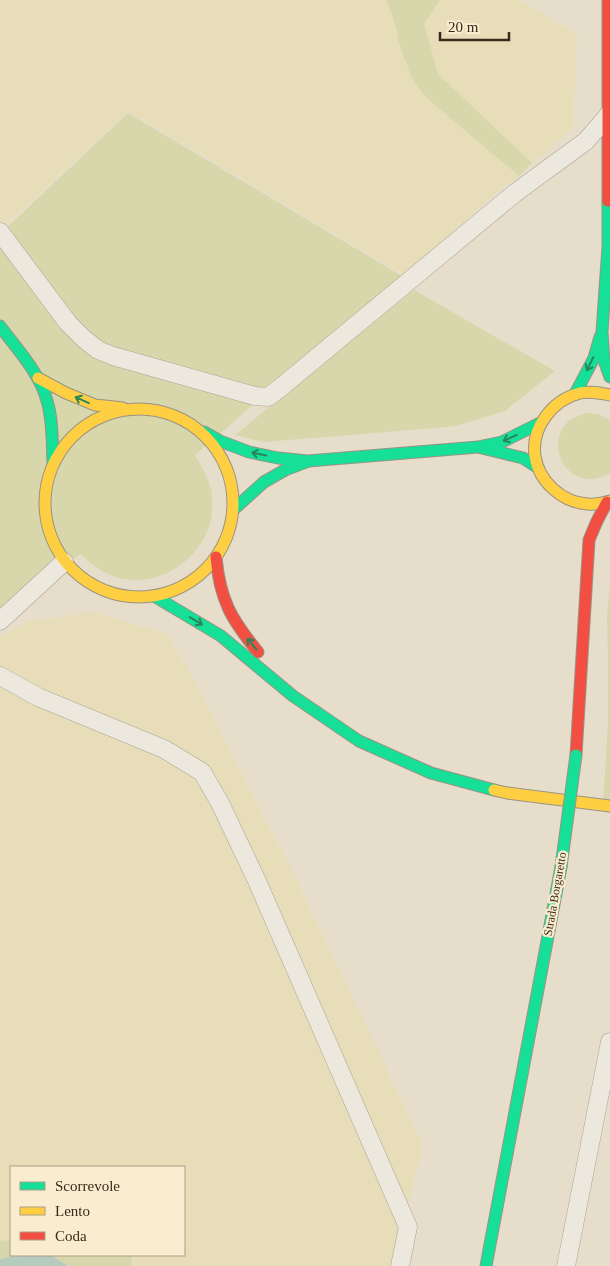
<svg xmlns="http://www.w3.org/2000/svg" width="610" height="1266" viewBox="0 0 610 1266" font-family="'Times New Roman',serif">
  <rect width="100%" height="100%" fill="#e6deca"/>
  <!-- farmland -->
  <g fill="#e7deb9">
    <path d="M0 0H385L387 2 391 12 411 76 436 106 519 176 501 189 404 275 128 111 0 231Z"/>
    <path d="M440 0H519L577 34 573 128 532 163 438 74 424 24Z"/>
    <path d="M93 612 167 634 198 688 293 873 423 1145 392 1266H131L132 1255H184V1167H11V1240L0 1241V636L27 622Z"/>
  </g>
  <!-- green -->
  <g fill="#d7d7ab">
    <path d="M385 0H440L424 24 438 74 532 163 519 176 436 106 423 94 411 76 399 43 396 27 391 12 387 2Z"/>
    <path d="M128 113 402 276 195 455C203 469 211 481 212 498 217 547 168 590 119 578 104 574 92 565 80 554L0 623V234Z"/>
    <path d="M414 290 555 371 505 411 456 426 363 434 263 442 235 435Z"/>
    <path d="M587 413 598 414 610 420V473C604 476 598 479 592 479 562 481 546 440 569 421 575 417 580 415 587 413Z"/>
    <path d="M610 581V800L603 804 608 724V658L607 616Z"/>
    <path d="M11 1240V1255H23L0 1259V1241Z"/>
    <path d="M51 1255H132L131 1266H68Z"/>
  </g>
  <!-- water -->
  <path fill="#b6cbbe" d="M23 1255H51L68 1266H0V1259Z"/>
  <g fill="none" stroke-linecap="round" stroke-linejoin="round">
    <defs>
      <g id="street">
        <path d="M0 232 68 323 83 338 98 350 113 356 255 396 268 397 280 388 515 193 586 141 610 113"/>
        <path d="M0 621 64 562"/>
        <path d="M0 676 38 697 164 749 202 772 220 803 257 881 408 1227 400 1266"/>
        <path d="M566 1266 610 1042"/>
      </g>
      <g id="fast">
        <path d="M608 201V247L602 332 604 360 610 377"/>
        <path d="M0 326C17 349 40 373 47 401 53 420 52 442 53 462"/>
        <path d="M575 394 594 358 600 337"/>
        <path d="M204 432 220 441 249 452 278 458 308 461 478 447 502 442 540 423"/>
        <path d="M482 448 523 458 537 467"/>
        <path d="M233 510 264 482 285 470 306 462"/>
        <path d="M154 596 221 636 293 696 359 741 431 773 494 790"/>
        <path d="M486 1266 561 867"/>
      </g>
      <g id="slow">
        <path d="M38 378 66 393 95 405 123 408"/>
        <path d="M610 395C600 393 590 391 580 393 552 400 531 428 535 456 539 482 562 502 587 504 595 505 603 503 610 501"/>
        <circle cx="139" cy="503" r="94"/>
        <path d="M494 790 507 793 610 806"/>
      </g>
      <g id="jam">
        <path d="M608 0V201"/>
        <path d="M216 557C220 600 231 619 258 652"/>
        <path d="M576 755 589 540 597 521 607 502"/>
      </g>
    </defs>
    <!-- street casing -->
    <use href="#street" stroke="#aba294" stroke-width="19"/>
    <!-- fast casing -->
    <use href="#fast" stroke="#9a9284" stroke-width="13"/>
    <!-- slow casing -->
    <use href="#slow" stroke="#9a9284" stroke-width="13"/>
    <!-- jam casing -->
    <use href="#jam" stroke="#9a9284" stroke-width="13"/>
    <!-- street -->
    <use href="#street" stroke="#ede8dd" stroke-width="18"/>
    <!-- fast -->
    <use href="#fast" stroke="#16e098" stroke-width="11"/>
    <!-- slow -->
    <use href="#slow" stroke="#ffcf43" stroke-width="11"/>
    <!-- jam -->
    <use href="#jam" stroke="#f24e42" stroke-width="11"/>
    <defs>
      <path id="fast-bridge" d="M561 867 576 755"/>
    </defs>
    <!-- fast-bridge casing -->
    <use href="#fast-bridge" stroke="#9a9284" stroke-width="13" stroke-linecap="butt"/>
    <!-- fast-bridge -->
    <use href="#fast-bridge" stroke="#16e098" stroke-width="11"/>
  </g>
  <!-- one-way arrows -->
  <defs><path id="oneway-shaft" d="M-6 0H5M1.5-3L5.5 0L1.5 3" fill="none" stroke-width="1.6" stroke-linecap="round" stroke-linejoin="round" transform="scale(1.25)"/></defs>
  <g stroke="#28855a">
    <use href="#oneway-shaft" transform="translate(590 364) rotate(116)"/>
    <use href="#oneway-shaft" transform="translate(82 400) rotate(-156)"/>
    <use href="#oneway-shaft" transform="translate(510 438) rotate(156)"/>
    <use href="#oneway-shaft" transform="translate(259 454) rotate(-169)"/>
    <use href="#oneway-shaft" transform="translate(196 621) rotate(31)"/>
    <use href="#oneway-shaft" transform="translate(252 644) rotate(-129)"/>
  </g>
  <g text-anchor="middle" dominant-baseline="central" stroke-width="4.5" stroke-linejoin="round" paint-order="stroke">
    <!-- street labels -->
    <g font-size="12" fill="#3a2a1b" stroke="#f9eccf">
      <text transform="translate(555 894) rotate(-80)">Strada Borgaretto</text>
    </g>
  </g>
  <!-- legend -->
  <rect x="10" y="1166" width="175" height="90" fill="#f9eccf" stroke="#ad9e87"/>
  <rect x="20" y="1182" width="25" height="8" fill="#16e098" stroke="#ad9e87"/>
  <text x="55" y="1191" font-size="15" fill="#3a2a1b">Scorrevole</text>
  <rect x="20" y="1207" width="25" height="8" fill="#ffcf43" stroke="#ad9e87"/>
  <text x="55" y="1216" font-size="15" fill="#3a2a1b">Lento</text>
  <rect x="20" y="1232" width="25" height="8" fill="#f24e42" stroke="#ad9e87"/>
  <text x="55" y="1241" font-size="15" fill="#3a2a1b">Coda</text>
  <!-- scale -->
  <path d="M440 32v8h69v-8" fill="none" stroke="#3a2a1b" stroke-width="2.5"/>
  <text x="448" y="32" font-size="15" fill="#3a2a1b" stroke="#f9eccf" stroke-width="4" paint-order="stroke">20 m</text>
</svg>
